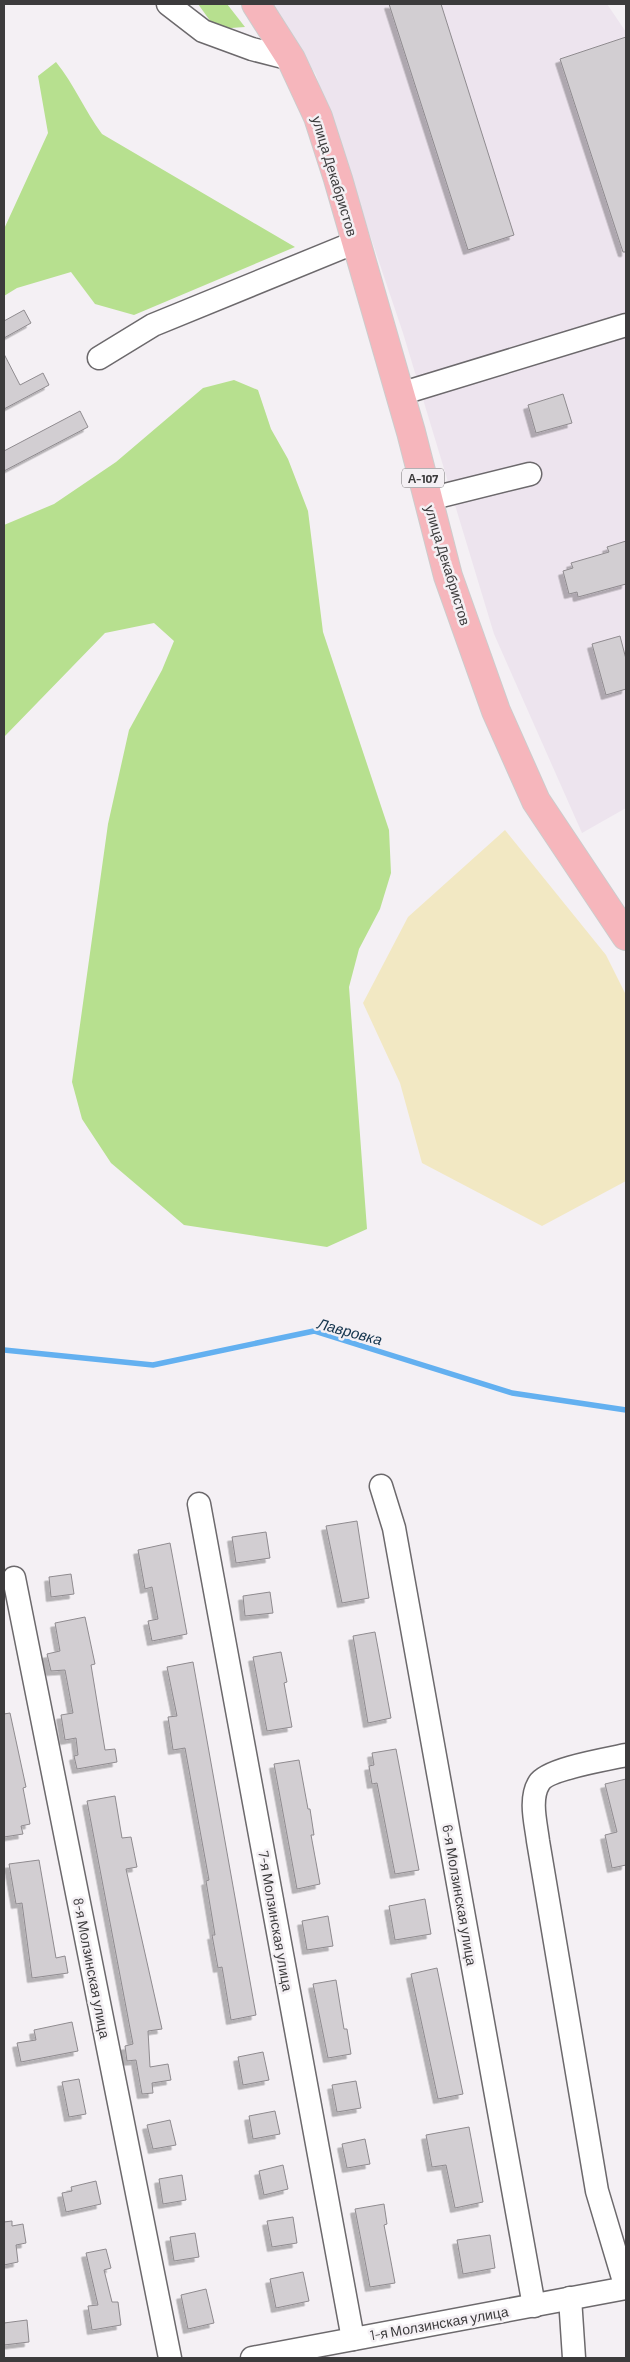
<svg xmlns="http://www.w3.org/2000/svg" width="630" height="2362" viewBox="0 0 630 2362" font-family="Barlow,sans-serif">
  <defs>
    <filter id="shadow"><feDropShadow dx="-4.5" dy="4.5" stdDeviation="0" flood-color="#0004"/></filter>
  </defs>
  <rect width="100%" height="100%" fill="#f4f0f4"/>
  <!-- built -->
  <path fill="#ede4ee" d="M273 4H607L626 32V808L582 833 494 634 403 333 316 75Z"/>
  <!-- green -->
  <g fill="#b7e08f">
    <path d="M198 4H227L245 27 216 29Z"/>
    <path d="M56 62C74 84 85 111 102 134L295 247 134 315 95 304 71 272 17 288 4 296V229L48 133 38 76Z"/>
    <path d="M234 380 258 390 271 429 288 459 308 511 323 632 389 830 391 873 380 909 359 949 349 987 367 1229 327 1247 184 1225 111 1163 82 1119 72 1082 108 824 129 730 162 670 174 641 154 623 105 633 4 737V525L54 504 116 462 203 388Z"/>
  </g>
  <!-- sand -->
  <path fill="#f2e8c3" d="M505 830 606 955 626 995V1181L542 1226 422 1163 400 1083 363 1003 408 917Z"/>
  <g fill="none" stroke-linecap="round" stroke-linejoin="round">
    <!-- stream -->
    <path stroke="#63b0f0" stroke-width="5.5" d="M4 1350 153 1365 314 1331 512 1393 626 1410"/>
  </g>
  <!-- building -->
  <g fill="#d2ced2" stroke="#8f8b8f" filter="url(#shadow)">
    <path d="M389 4H441L514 235 468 250Z"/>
    <path d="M626 37V252H623L560 59Z"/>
    <path d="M24 310 31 323 4 338V321Z"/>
    <path d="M4 354 20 385 43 373 49 385 4 409Z"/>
    <path d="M563 394 572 423 536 433 528 405Z"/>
    <path d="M80 411 88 427 4 471V451Z"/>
    <path d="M626 541V584L578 597 577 592 569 594 563 571 573 568 571 563 609 552 607 547Z"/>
    <path d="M620 636 626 659V689L606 695 592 644Z"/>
    <path d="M357 1521 369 1598 342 1603 326 1526Z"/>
    <path d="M266 1532 270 1558 236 1563 232 1537Z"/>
    <path d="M170 1543 187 1634 152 1641 148 1621 158 1619 152 1587 145 1589 138 1550Z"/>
    <path d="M71 1574 74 1594 51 1597 49 1577Z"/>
    <path d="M270 1592 273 1613 245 1616 243 1596Z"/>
    <path d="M85 1617 95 1664 91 1665 105 1750 115 1749 117 1762 77 1769 74 1756 78 1755 76 1738 65 1740 61 1715 73 1713 65 1670 51 1671 47 1654 60 1651 55 1623Z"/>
    <path d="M375 1632 391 1718 368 1723 353 1636Z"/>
    <path d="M281 1652 287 1682 284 1683 292 1727 267 1731 253 1657Z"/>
    <path d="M193 1662 256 2015 231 2020 222 1967 218 1968 212 1935H215L206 1881 209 1880 185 1748 173 1750 168 1717 177 1716 167 1667Z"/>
    <path d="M10 1713 26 1787 23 1788 30 1824 21 1826 23 1834 4 1837V1714Z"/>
    <path d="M396 1749 419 1870 395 1874 377 1783 372 1784 369 1766 374 1765 372 1753Z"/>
    <path d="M299 1760 308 1809H310L314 1835H311L320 1884 297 1889 274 1764Z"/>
    <path d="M626 1779V1865L612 1868 605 1835 617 1832 605 1784Z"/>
    <path d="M115 1796 122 1838 131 1837 137 1867 126 1869 162 2029 148 2031 150 2067 168 2064 171 2080 152 2083 153 2093 142 2094 136 2060 127 2061 125 2046 133 2044 87 1801Z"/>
    <path d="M39 1860 56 1958 65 1956 68 1973 32 1978 22 1903 16 1904 9 1864Z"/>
    <path d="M425 1899 431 1934 395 1940 389 1906Z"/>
    <path d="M328 1916 333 1946 307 1950 302 1921Z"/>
    <path d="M437 1968 463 2094 438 2099 411 1974Z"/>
    <path d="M336 1980 344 2029H347L351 2054 328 2058 313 1984Z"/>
    <path d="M72 2022 78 2051 21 2062 17 2043 36 2040 34 2030Z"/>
    <path d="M263 2052 269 2080 243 2085 238 2057Z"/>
    <path d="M79 2079 86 2114 69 2117 62 2082Z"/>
    <path d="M356 2081 361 2108 337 2112 332 2085Z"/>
    <path d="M275 2111 280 2134 253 2139 249 2116Z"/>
    <path d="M170 2120 176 2145 153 2149 147 2125Z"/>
    <path d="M469 2127 483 2202 455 2208 446 2165 432 2167 426 2135Z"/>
    <path d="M365 2139 370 2164 347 2168 342 2144Z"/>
    <path d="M283 2165 288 2189 264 2195 259 2171Z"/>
    <path d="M182 2175 186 2200 163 2204 159 2179Z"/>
    <path d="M96 2181 101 2204 66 2212 62 2193 72 2191 71 2187Z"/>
    <path d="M384 2204 387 2224 384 2225 395 2283 370 2287 355 2209Z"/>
    <path d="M293 2217 297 2243 272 2247 267 2221Z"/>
    <path d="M12 2221V2226L23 2224 26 2243 16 2245 18 2262 4 2265V2222Z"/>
    <path d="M195 2233 199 2257 174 2261 170 2237Z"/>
    <path d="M490 2235 495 2268 463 2274 457 2240Z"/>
    <path d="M106 2249 111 2268 104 2270 112 2302H118L121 2325 92 2330 88 2306 98 2305 86 2253Z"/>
    <path d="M303 2272 309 2301 276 2308 270 2279Z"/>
    <path d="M206 2289 214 2323 188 2329 181 2295Z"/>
    <path d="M27 2320 29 2342 4 2345V2323Z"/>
  </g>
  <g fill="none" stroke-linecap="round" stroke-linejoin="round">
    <defs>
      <g id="minor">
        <path d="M168 4 203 31 252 49 291 59"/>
        <path d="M99 358 153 325 356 242"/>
        <path d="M400 394 626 325"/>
        <path d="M429 499 530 474"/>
        <path d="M381 1486 394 1528 534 2306"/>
        <path d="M199 1504 353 2339"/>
        <path d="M14 1578 170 2358"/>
        <path d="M626 2288 597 2191 538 1841C536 1824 529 1799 539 1783 547 1769 608 1759 626 1755"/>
        <path d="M570 2298 574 2358"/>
        <path d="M252 2358 626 2288"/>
      </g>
      <path id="highway" d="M256 4 291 59 318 117 338 179 411 432 448 576 496 711 536 801 626 936"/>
    </defs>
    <!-- minor casing -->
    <use href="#minor" stroke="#6c696c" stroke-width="25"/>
    <!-- highway casing -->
    <use href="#highway" stroke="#ccc" stroke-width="30"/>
    <!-- minor -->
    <use href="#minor" stroke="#fff" stroke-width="22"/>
    <!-- highway -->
    <use href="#highway" stroke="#f6b6bc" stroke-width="28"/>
  </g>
  <g text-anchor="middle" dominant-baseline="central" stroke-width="5" stroke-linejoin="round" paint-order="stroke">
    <!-- shield labels -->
    <rect fill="#f4f0f4" stroke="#737173" stroke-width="1" x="402" y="468.5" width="42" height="19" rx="4"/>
    <g font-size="12" font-weight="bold" fill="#3c3b3c">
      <text x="423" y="478">А-107</text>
    </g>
    <!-- street labels -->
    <g font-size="14" fill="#3c3b3c" stroke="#f4f0f4">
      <text transform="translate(335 176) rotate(73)">улица Декабристов</text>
      <text transform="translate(448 565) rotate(73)">улица Декабристов</text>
      <text transform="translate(460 1895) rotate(80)">6-я Молзинская улица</text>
      <text transform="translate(276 1921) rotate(80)">7-я Молзинская улица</text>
      <text transform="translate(92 1968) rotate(79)">8-я Молзинская улица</text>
      <text transform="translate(439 2323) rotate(-10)">1-я Молзинская улица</text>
    </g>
    <!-- water labels -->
    <g font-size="15" font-style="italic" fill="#12334c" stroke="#f4f0f4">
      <text transform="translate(350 1331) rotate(15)">Лавровка</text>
    </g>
  </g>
  <!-- border -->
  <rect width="630" height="2362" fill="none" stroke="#3c3b3c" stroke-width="10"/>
</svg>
